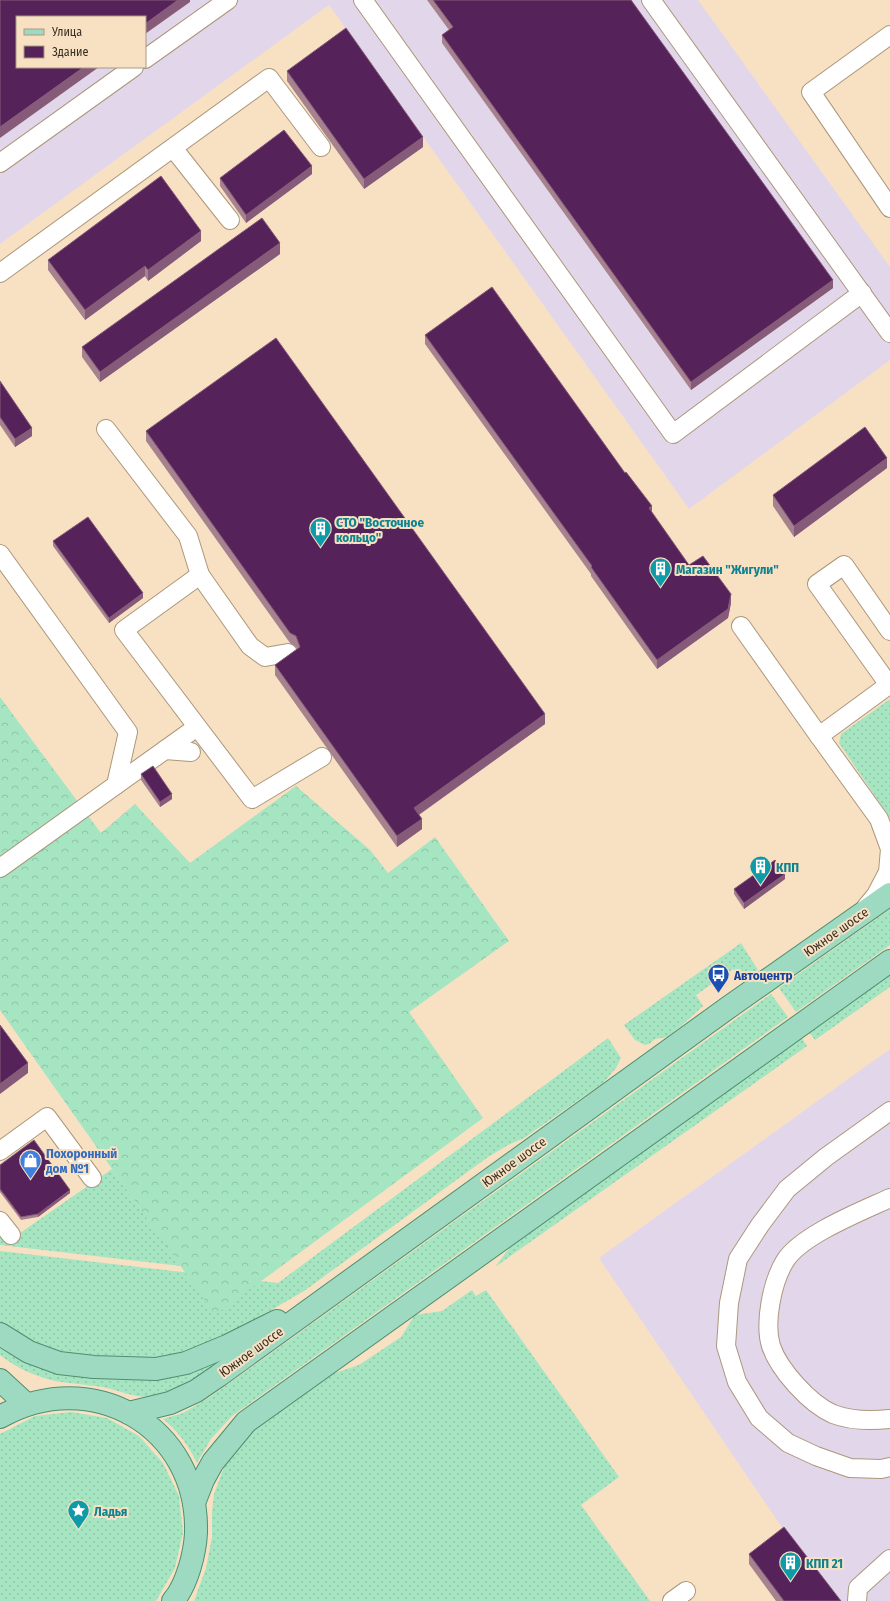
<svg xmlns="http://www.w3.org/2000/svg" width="890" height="1601" viewBox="0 0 890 1601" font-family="'Fira Sans Condensed',sans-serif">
  <defs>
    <pattern id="grass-dots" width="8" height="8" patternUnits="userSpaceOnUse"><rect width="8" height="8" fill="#a5e5c2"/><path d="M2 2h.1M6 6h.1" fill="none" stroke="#8fc5a6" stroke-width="1.8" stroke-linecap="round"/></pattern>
    <pattern id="forest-crowns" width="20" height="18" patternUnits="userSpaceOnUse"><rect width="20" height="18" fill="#a5e5c2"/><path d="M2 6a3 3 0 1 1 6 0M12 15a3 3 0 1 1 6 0" fill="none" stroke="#8fc5a6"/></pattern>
  </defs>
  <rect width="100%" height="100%" fill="#f8e1c3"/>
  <!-- industrial -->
  <g fill="#e2d6ea" fill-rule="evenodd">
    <path d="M0 0H698L890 267V360L689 509 329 5 0 244ZM17 17H145V67H17Z"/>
    <path d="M890 1049V1601H832L599 1258Z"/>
  </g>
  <!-- grass -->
  <g fill="url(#grass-dots)">
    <path d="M890 699V818L839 743 841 734Z"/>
    <path d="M890 909V945L796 1012 779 988Z"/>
    <path d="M741 943 758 970 741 979 733 969 696 995 703 1006 680 1027 667 1037 655 1039 649 1044 645 1045 635 1040 624 1025Z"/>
    <path d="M890 974V987L815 1040 809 1032Z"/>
    <path d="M771 994 788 1017 232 1416 211 1439 197 1463C189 1446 178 1431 163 1419L183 1413 210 1397Z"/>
    <path d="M801 1037 807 1046 495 1267 510 1247 546 1220Z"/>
    <path d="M608 1038 621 1058 616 1068 603 1083 524 1138 508 1145 488 1157 304 1291 197 1353 155 1363 74 1355 50 1350 0 1326V1251L278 1283Z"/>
    <path d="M112 1169 181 1266 0 1245V1236L13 1238Z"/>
    <path d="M472 1290 476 1296 486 1290 619 1477 581 1505 650 1601H194L206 1568 212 1537V1513L214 1494 229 1454 242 1438 332 1374 359 1365 401 1337 415 1315 442 1311Z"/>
    <path d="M0 1347 13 1354 220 1360C203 1373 184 1389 163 1395 140 1401 125 1392 103 1387 89 1385 75 1384 61 1382 40 1379 16 1368 0 1355Z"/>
    <path d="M71 1412 107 1418 139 1436 163 1463 179 1496 183 1532 175 1568 156 1601H0V1434L35 1416Z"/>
  </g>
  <!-- forest -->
  <path fill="url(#forest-crowns)" d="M0 697 101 833 135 804 190 863 296 786 370 850 388 873 435 837 509 941 409 1012 483 1118 215 1315 0 1010Z"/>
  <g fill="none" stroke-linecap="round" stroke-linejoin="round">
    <defs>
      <g id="minor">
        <path d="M363 0 673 434 862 293"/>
        <path d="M651 0 890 333"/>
        <path d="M890 35 811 92 890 208"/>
        <path d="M145 59 228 0"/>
        <path d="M173 148 230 220"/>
        <path d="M0 163 134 67"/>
        <path d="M0 273 269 78 321 147"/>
        <path d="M106 429 188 536 200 575"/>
        <path d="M0 554 128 732 116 785"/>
        <path d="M741 626 819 736"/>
        <path d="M288 653 265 657 250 646 200 575 124 630 252 799 322 757"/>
        <path d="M889 685 817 584 844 565 890 631"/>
        <path d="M165 750 191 752"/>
        <path d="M0 868 197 727"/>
        <path d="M866 907 876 895 888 872 890 849 879 819 819 736 890 684"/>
        <path d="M890 1111 826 1157 787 1189 760 1225 738 1259 729 1303 726 1346 737 1382 759 1418 788 1443 816 1456 850 1468 881 1469 890 1467"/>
        <path d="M0 1151 47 1117 92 1178"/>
        <path d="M890 1198C862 1211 801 1235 785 1261 772 1282 764 1323 771 1346 779 1370 810 1404 833 1414 851 1421 871 1421 890 1419"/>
        <path d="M0 1221 11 1235"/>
        <path d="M672 1601 686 1591"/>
        <path d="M857 1601 858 1588 890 1559"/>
      </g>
      <g id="major">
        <path d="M0 1334 29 1352 59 1363 94 1367 156 1369 186 1363 227 1346 277 1321"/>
        <path d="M0 1380 26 1404"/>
        <path d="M129 1413 170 1403 196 1391 218 1376 729 1007 890 894"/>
        <path d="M0 1417C91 1365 199 1426 196 1533 195 1553 187 1585 173 1601"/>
        <path d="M194 1503 203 1480 213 1462 246 1422 890 961"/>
      </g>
    </defs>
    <!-- minor casing -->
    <use href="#minor" stroke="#ac977b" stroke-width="20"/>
    <!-- major casing -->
    <use href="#major" stroke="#4f8e6f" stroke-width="24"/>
    <!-- minor -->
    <use href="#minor" stroke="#fff" stroke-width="18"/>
    <!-- major -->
    <use href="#major" stroke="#9edac1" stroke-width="22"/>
  </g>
  <!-- wall -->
  <g fill="#a6828e">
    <path d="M427 0H631L833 288 691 390 442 43V35L449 30Z"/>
    <path d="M287 71 423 147 364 189 287 81Z"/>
    <path d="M312 174 246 223 220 186V178Z"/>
    <path d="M201 241 148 281 145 276 85 320 48 270V260Z"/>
    <path d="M280 254 100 382 82 357V347Z"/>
    <path d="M425 335 689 565 731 603 728 618 657 669 591 576V574L425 344Z"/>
    <path d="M0 381 32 436 15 447 0 425Z"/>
    <path d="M146 431 545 724 419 815 422 829 397 847 275 675V665L297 649 296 647 290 643 146 441Z"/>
    <path d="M887 468 794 537 773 506V495Z"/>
    <path d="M53 541 143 598 109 623 53 546Z"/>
    <path d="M141 774 172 799 160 807 141 780Z"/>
    <path d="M785 879 744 909 734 894V889Z"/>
    <path d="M0 1165 70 1193 38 1217 21 1220 0 1192Z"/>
    <path d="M749 1554 841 1601H776L749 1564Z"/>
  </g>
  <!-- shaded-wall -->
  <g fill="#865b79">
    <path d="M178 0H190V2L145 34V24Z"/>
    <path d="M84 67H99L0 138V127Z"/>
    <path d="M423 137V147L364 189V179Z"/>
    <path d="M312 166V174L246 223V215Z"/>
    <path d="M201 231V241L148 281V270Z"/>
    <path d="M280 243V254L100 382V372Z"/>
    <path d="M145 266V276L85 320V310Z"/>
    <path d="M833 280V288L691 390V382Z"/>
    <path d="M32 428V436L15 447V439Z"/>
    <path d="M887 458V468L794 537V526Z"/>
    <path d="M652 506V515L649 508Z"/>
    <path d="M143 593V598L109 623V618Z"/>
    <path d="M731 594V603L728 618 657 669V660Z"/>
    <path d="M545 714V724L414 818V808Z"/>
    <path d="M172 794V799L160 807V802Z"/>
    <path d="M422 819V829L397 847V836Z"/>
    <path d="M785 874V879L744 909V903Z"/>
    <path d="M28 1063V1073L0 1094V1084Z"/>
    <path d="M70 1190V1193L38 1217V1214Z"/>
  </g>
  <!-- building -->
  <g fill="#552259" stroke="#865b79">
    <path d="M0 0H178L145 24V17H17V67H84L0 127Z"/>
    <path d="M433 0H631L833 280 691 382 442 35 453 27Z"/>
    <path d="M346 28 423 137 364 179 287 71Z"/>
    <path d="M284 130 312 166 246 215 220 178Z"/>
    <path d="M161 176 201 231 148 270 145 266 85 310 48 260Z"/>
    <path d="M262 218 280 243 100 372 82 347Z"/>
    <path d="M492 287 625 473 626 472 652 506 649 508 689 565 703 556 731 594 728 609 657 660 591 567 592 566 425 335Z"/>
    <path d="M276 338 545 714 414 808 422 819 397 836 275 665 300 647 296 636 290 633 146 431Z"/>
    <path d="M0 381 32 428 15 439 0 417Z"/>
    <path d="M865 427 887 458 794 526 773 495Z"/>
    <path d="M88 517 143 593 109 618 53 541Z"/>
    <path d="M153 766 172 794 160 802 141 774Z"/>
    <path d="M775 860 785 874 744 903 734 889Z"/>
    <path d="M0 1025 28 1063 0 1084Z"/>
    <path d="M34 1140 70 1190 38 1214 21 1217 0 1189V1165Z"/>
    <path d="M784 1527 841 1601H784L749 1554Z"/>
  </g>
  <!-- icons -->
  <defs>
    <symbol id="building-pin" viewBox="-11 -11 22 30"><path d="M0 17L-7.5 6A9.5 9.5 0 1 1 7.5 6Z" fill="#0f9aa8" stroke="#f8e1c3"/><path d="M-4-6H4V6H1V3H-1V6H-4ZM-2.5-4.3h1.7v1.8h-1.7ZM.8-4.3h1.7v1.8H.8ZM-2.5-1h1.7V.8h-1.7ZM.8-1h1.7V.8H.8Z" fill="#fff"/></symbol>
    <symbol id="bus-pin" viewBox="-11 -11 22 30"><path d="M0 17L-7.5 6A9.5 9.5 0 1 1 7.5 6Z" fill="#1a4fb4" stroke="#f8e1c3"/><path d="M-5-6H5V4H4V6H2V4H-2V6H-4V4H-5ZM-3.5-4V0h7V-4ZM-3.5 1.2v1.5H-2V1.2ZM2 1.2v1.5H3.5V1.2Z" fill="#fff"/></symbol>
    <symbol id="shop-pin" viewBox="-11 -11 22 30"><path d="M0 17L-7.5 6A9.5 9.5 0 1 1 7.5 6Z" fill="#3f7fe0" stroke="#f8e1c3"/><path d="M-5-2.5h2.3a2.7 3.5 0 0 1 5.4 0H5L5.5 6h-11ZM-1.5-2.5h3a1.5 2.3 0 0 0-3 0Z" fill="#fff"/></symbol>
    <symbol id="sight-pin" viewBox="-11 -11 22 30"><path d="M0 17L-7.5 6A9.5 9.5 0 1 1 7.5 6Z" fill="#0f9aa8" stroke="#f8e1c3"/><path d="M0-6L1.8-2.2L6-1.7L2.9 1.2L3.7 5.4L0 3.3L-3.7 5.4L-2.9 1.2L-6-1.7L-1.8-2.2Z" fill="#fff"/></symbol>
  </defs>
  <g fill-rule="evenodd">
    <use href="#building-pin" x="308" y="516" width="25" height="34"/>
    <use href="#building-pin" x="648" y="556" width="25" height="34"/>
    <use href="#building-pin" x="748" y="854" width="25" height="34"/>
    <use href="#bus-pin" x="706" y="962" width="25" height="34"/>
    <use href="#shop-pin" x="18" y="1148" width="25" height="34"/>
    <use href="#sight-pin" x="66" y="1498" width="25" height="34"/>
    <use href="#building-pin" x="778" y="1550" width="25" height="34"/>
  </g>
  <g text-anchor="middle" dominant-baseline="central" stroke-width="4" stroke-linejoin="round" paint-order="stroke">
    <!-- culture labels -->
    <g font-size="13" font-weight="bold" fill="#0d838f" stroke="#f8e1c3" text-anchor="start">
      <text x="336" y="522">СТО "Восточное<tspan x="336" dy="15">кольцо"</tspan></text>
      <text x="676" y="569">Магазин "Жигули"</text>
      <text x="776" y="867">КПП</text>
      <text x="94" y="1511">Ладья</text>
      <text x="806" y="1563">КПП 21</text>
    </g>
    <!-- street labels -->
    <g font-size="13" fill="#362d22" stroke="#f8e1c3">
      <text transform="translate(836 932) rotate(-35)">Южное шоссе</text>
      <text transform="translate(514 1162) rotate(-36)">Южное шоссе</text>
      <text transform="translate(251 1352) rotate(-36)">Южное шоссе</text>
    </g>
    <!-- transit labels -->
    <g font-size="13" font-weight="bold" fill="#164399" stroke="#f8e1c3" text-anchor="start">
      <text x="734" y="975">Автоцентр</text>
    </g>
    <!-- shop labels -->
    <g font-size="13" font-weight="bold" fill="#366cbe" stroke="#f8e1c3" text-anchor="start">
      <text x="46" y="1153">Похоронный<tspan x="46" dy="15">дом №1</tspan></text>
    </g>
  </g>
  <!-- legend -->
  <rect x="16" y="16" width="130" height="52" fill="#f8e1c3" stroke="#aa9983"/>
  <rect x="24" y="29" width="20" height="6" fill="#9edac1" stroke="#aa9983"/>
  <text x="52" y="36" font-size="12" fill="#362d22">Улица</text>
  <rect x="24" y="46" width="20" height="12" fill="#552259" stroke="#aa9983"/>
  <text x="52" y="56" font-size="12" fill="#362d22">Здание</text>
</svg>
